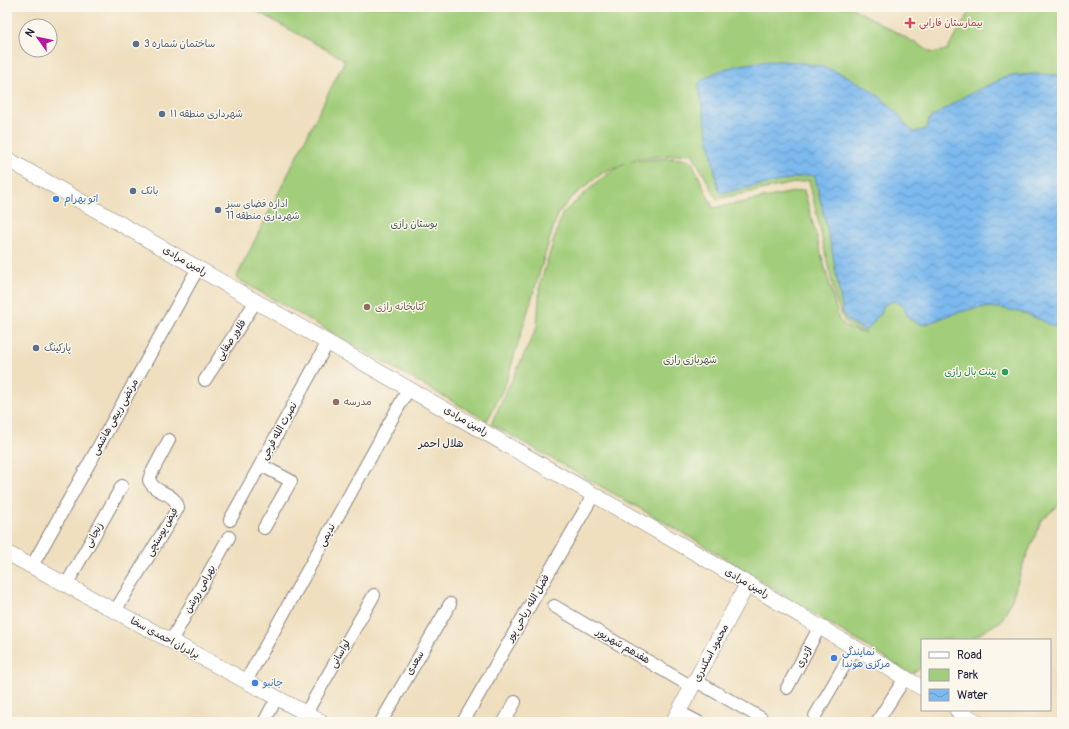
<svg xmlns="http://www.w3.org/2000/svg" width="1069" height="729" viewBox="0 0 1069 729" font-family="Pangolin,'Playpen Sans Arabic',sans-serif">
  <defs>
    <pattern id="water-waves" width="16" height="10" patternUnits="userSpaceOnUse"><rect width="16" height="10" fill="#7cb9ee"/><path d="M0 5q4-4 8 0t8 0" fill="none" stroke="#6596c2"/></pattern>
  </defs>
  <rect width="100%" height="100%" fill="#fbf7ec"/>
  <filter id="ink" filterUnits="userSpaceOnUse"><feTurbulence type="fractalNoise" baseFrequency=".025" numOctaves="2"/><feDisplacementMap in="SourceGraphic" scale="8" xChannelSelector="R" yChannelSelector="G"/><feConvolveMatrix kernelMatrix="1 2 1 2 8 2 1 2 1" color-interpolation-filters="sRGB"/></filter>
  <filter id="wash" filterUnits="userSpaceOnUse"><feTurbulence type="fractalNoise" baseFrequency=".012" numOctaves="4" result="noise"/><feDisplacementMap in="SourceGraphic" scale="16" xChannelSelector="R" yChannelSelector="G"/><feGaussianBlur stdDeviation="0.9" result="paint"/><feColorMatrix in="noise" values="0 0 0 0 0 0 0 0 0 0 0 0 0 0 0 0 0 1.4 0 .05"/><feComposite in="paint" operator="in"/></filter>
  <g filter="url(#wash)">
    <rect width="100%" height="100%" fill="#efdfbf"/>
    <!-- green -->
    <path fill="#a2cd7a" stroke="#62785a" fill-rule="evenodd" d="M249 7H851L933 53 947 50 972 7H1062V502L1042 520 1024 562 1011 602 1001 621 969 640H922V667L911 674 697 541 491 424 537 327 540 284 562 214 602 178 625 163 602 173 571 198 557 215 506 383 487 421 236 278 345 60ZM692 153 717 199 809 180 836 301 844 321 853 328 865 333C853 331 847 328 839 320L804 190 713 208 691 160 672 158 631 161 635 159Z"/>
    <!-- water -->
    <path fill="url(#water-waves)" stroke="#4f6e94" d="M779 61C823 62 861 77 893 109 901 116 906 126 913 132L924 130 928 126 929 119 965 96 1008 76 1036 74 1062 75V331C1032 314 999 301 964 311 951 314 937 320 923 325L909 319C905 310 903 303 893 301L883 306 881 314C874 318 872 327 865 331L847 320 843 313 832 250 815 177 810 175 722 193 719 192 698 84C715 67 755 61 779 61Z"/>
  </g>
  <g filter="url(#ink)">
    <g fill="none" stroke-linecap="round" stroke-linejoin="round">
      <defs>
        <g id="minor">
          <path d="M205 380 256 301"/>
          <path d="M261 465 291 481 264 528"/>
          <path d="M230 520 328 342"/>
          <path d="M32 566 198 268"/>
          <path d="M66 585 122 486"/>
          <path d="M554 606 692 687"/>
          <path d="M115 611 178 508C176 492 154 494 149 480L151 474 169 440"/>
          <path d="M171 641 229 537"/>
          <path d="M246 681 409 388"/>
          <path d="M696 681 761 718"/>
          <path d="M787 688 820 626"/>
          <path d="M679 712 698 722"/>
          <path d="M306 713 374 595"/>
          <path d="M815 716 855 647"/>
          <path d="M264 722 272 707"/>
          <path d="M381 722 450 604"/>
          <path d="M463 722 594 494"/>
          <path d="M504 722 515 702"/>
          <path d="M877 722 905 678"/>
          <path d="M957 722 963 713"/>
        </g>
        <g id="tertiary">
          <path d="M7 159 699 555 922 688"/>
          <path d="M7 553 322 722"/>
          <path d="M957 710 977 722"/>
          <path d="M673 722 748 583"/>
        </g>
      </defs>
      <!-- minor casing -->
      <use href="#minor" stroke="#88807d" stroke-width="14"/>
      <!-- tertiary casing -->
      <use href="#tertiary" stroke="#88807d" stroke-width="16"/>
      <!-- minor -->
      <use href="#minor" stroke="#fff" stroke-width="12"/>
      <!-- tertiary -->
      <use href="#tertiary" stroke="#fff" stroke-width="15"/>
    </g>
  </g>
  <!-- markers -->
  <path fill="#e0444e" stroke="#fbf7ec" stroke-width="1.5" d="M908 17h4v4h4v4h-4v4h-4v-4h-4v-4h4z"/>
  <g fill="#5c6f8a" stroke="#fbf7ec" stroke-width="1.5">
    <circle cx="136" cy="44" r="4"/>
    <circle cx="162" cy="114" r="4"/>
    <circle cx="133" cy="191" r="4"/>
    <circle cx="218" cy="210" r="4"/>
    <circle cx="36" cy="348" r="4"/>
  </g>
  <g fill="#3f7fe0" stroke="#fbf7ec" stroke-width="1.5">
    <circle cx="56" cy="199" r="4"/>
    <circle cx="834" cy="658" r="4"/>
    <circle cx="255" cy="683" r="4"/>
  </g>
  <g fill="#8d6e63" stroke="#fbf7ec" stroke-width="1.5">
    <circle cx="367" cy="307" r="4"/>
    <circle cx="336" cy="402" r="4"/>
  </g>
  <circle fill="#2e9e5b" stroke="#fbf7ec" stroke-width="1.5" cx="1005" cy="372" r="4"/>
  <g text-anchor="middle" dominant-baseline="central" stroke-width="3" stroke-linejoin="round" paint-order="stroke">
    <!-- health labels -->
    <g font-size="10" fill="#be3a42" stroke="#fbf7ec" text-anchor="start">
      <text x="919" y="23">بیمارستان فارابی</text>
    </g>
    <!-- service labels -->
    <g font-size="10" fill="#4e5e75" stroke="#fbf7ec" text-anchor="start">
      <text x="144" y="44">ساختمان شماره 3</text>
      <text x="170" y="114">شهرداری منطقه ۱۱</text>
      <text x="141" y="191">بانک</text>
      <text x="226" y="204">اداره فضای سبز<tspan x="226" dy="12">شهرداری منطقه 11</tspan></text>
      <text x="44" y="348">پارکینگ</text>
    </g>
    <!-- shop labels -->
    <g font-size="10" fill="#366cbe" stroke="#fbf7ec" text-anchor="start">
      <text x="64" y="199">اتو بهرام</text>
      <text x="842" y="652">نمایندگی<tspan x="842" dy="12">مرکزی هوندا</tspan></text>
      <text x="263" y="683">جانبو</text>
    </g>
    <!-- park labels -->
    <g font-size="10" fill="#48554e" stroke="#fbf7ec">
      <text x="414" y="224">بوستان رازی</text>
      <text x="690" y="360">شهربازی رازی</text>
    </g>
    <!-- street labels -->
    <g font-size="10" fill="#22223b" stroke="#fbf7ec">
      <text transform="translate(185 261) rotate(30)">رامین مرادی</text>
      <text transform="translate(231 340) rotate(-57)">فلاور صفایی</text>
      <text transform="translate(115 417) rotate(-61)">مرتضی ربیعی هاشمی</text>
      <text transform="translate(466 421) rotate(30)">رامین مرادی</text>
      <text transform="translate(279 431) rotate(-61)">نصرت الله فرجی</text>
      <text transform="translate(162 532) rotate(-60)">فیض پوستچی</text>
      <text transform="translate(94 535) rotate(-60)">زنجانی</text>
      <text transform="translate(327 535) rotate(-61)">ندیمی</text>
      <text transform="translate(747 583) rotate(30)">رامین مرادی</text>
      <text transform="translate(200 589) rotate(-61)">بهرامی روشن</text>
      <text transform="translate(528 608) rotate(-60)">فضل الله ریاحی پور</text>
      <text transform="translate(165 638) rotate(28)">برادران احمدی سخا</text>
      <text transform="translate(623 646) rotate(30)">هفدهم شهریور</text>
      <text transform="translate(711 653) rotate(-62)">محمود اسکندری</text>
      <text transform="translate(340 654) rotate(-60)">لواسانی</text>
      <text transform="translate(804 657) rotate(-62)">اژدری</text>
      <text transform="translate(415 663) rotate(-60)">سعدی</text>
    </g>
    <!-- education labels -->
    <g font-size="10" fill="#785e54" stroke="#fbf7ec" text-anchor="start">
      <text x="375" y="307">کتابخانه رازی</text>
      <text x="344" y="402">مدرسه</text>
    </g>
    <!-- leisure labels -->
    <g font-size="10" fill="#27864d" stroke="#fbf7ec" text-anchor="end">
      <text x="997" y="372">پینت بال رازی</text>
    </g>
    <!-- neighbourhood labels -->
    <g font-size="11" fill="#22223b" stroke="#fbf7ec">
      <text x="441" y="443">هلال احمر</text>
    </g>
  </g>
  <!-- margin -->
  <rect width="1069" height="729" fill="none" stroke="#fbf7ec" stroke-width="24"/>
  <!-- legend -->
  <rect x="921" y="639" width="130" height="72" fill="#fbf7ec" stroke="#a4a2a5"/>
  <rect x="929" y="652" width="20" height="6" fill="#ffffff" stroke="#a4a2a5"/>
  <text x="957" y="659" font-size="12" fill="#22223b">Road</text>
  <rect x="929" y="669" width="20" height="12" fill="#a2cd7a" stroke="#a4a2a5"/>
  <text x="957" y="679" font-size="12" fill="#22223b">Park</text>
  <rect x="929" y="689" width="20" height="12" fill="url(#water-waves)" stroke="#a4a2a5"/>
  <text x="957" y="699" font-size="12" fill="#22223b">Water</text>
  <!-- north arrow -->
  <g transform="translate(38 38) rotate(303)"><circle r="19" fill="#fbf7ec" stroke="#a4a2a5"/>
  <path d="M0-3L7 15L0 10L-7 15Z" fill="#b5179e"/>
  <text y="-6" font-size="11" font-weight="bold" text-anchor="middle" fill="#22223b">N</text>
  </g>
</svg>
